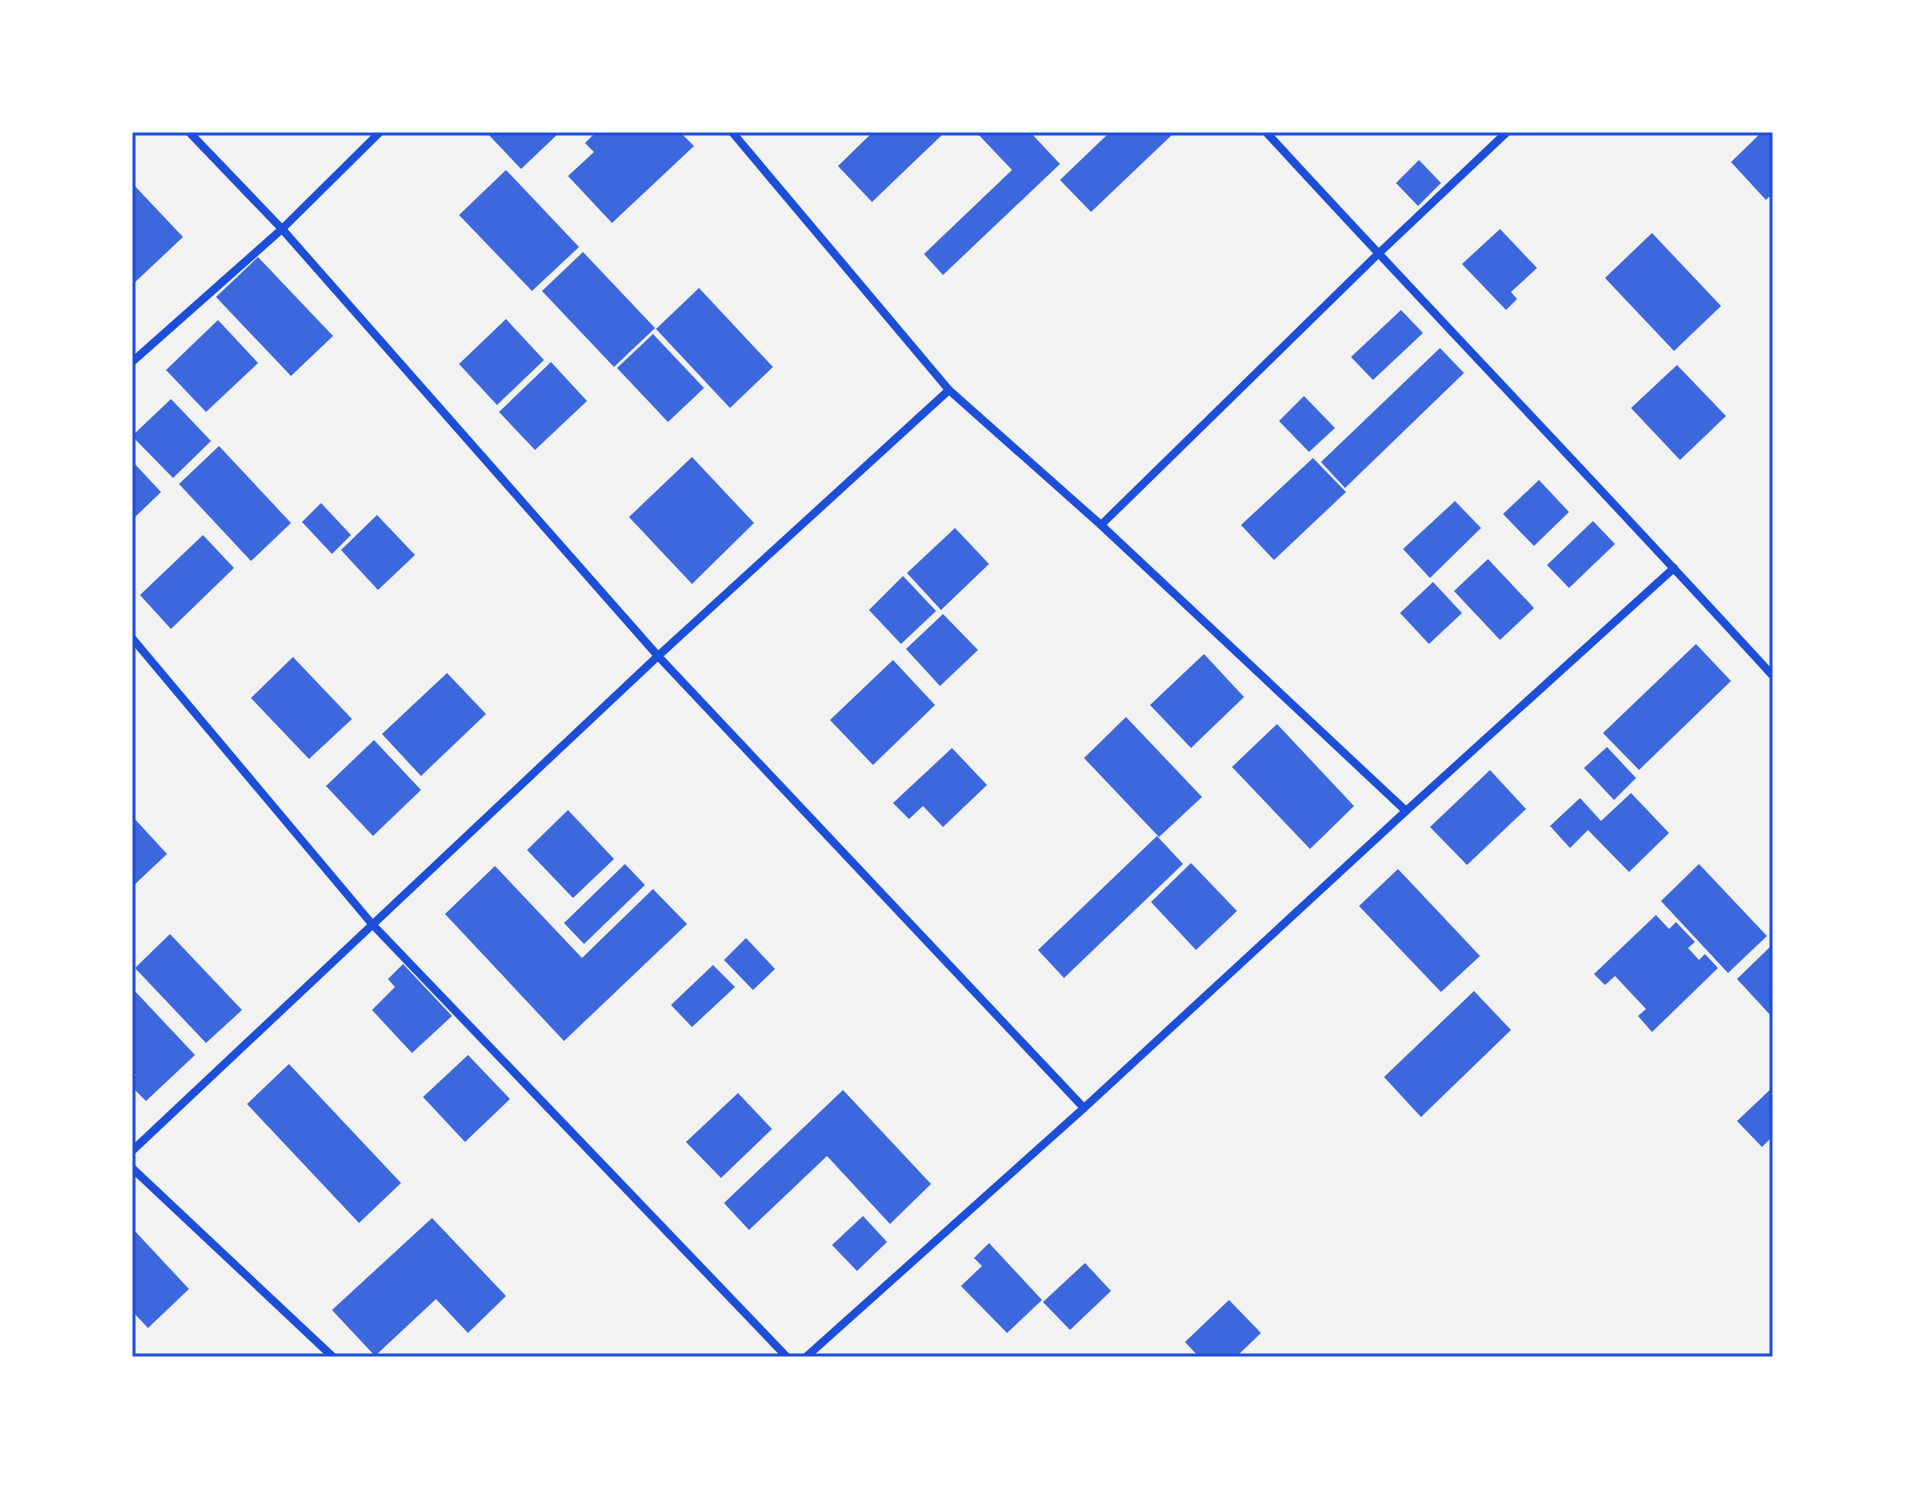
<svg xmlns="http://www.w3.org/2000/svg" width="1905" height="1489" viewBox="0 0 1905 1489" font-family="'Varela Round',sans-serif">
  <rect width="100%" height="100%" fill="#f2f2f2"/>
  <!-- building -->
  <g fill="#3d67dc">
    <path d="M486 132H560L521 169Z"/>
    <path d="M596 132H680L694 146 612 223 568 176 594 152 585 143Z"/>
    <path d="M873 132H945L872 202 838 166Z"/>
    <path d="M976 132H1030L1060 164 943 275 924 254 1012 170Z"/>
    <path d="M1110 132H1175L1091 212 1060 180Z"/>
    <path d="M1762 132H1773V193L1766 200 1731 162Z"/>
    <path d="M1419 160 1441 183 1418 206 1396 183Z"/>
    <path d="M506 170 579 247 532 291 459 215Z"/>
    <path d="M132 183 183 237 132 285Z"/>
    <path d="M1500 229 1537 268 1511 292 1517 299 1506 310 1462 264Z"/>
    <path d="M1652 233 1721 306 1674 351 1605 278Z"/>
    <path d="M583 252 655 328 614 367 542 291Z"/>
    <path d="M258 257 333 336 291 376 216 297Z"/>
    <path d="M699 288 773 367 730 408 656 329Z"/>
    <path d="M1401 310 1423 333 1373 380 1351 357Z"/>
    <path d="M506 319 544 360 497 405 459 364Z"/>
    <path d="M218 320 258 363 206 412 166 370Z"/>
    <path d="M653 334 704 388 668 422 617 368Z"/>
    <path d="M1440 348 1464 373 1345 488 1321 462Z"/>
    <path d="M551 362 587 401 535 450 499 412Z"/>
    <path d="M1677 365 1726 416 1680 460 1631 408Z"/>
    <path d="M1304 396 1335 428 1309 452 1279 421Z"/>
    <path d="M171 399 211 441 173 478 132 436Z"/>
    <path d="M219 446 291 523 251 561 179 484Z"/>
    <path d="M692 457 754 523 692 584 629 517Z"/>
    <path d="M1313 458 1346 492 1274 560 1241 525Z"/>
    <path d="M132 461 161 492 132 520Z"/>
    <path d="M1539 480 1569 512 1534 546 1503 514Z"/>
    <path d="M1455 501 1481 528 1430 578 1403 549Z"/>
    <path d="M321 503 351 535 332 554 302 522Z"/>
    <path d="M377 515 415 555 378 590 341 550Z"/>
    <path d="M1593 521 1615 544 1569 588 1547 565Z"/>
    <path d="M955 528 989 564 941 610 907 573Z"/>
    <path d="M203 535 234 568 171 629 140 595Z"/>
    <path d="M1488 559 1534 608 1500 640 1454 591Z"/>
    <path d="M903 576 936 611 901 644 869 610Z"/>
    <path d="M1433 582 1462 613 1429 644 1400 613Z"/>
    <path d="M943 614 978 650 940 686 906 649Z"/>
    <path d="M1696 644 1731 681 1639 770 1603 733Z"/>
    <path d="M1204 654 1244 697 1191 748 1150 705Z"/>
    <path d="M293 657 352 719 309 759 251 698Z"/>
    <path d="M893 660 935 705 873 765 830 720Z"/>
    <path d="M447 673 486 714 421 776 382 734Z"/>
    <path d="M1126 717 1202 797 1159 837 1084 758Z"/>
    <path d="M1277 724 1354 806 1310 849 1232 767Z"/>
    <path d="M374 740 421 790 373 836 326 786Z"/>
    <path d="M1607 747 1636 778 1614 800 1584 768Z"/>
    <path d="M952 748 987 785 943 827 923 806 909 819 893 803Z"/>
    <path d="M1490 770 1526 809 1467 865 1430 827Z"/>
    <path d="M1631 793 1669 833 1629 872 1588 830 1570 848 1550 826 1580 798 1601 821Z"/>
    <path d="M568 810 614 859 573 898 527 850Z"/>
    <path d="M132 816 167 854 132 887Z"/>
    <path d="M1157 836 1183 864 1064 978 1038 950Z"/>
    <path d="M1191 863 1237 911 1196 950 1151 902Z"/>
    <path d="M625 864 645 885 584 944 564 923Z"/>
    <path d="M1699 864 1767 936 1728 973 1661 901Z"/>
    <path d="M495 866 582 958 653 889 687 924 564 1041 445 914Z"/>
    <path d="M1398 869 1480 956 1441 992 1359 906Z"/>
    <path d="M1656 915 1669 929 1676 922 1695 942 1688 948 1699 960 1705 954 1718 968 1652 1032 1638 1016 1646 1009 1615 976 1605 985 1594 974Z"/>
    <path d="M170 934 242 1010 206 1043 135 968Z"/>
    <path d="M746 938 775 969 753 990 724 960Z"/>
    <path d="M1771 946 1773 948V1018L1737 979Z"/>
    <path d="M403 964 452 1016 412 1053 372 1010 395 987 388 979Z"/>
    <path d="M713 965 735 987 692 1027 671 1005Z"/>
    <path d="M132 988 195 1055 146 1101 132 1087V1079L136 1075 132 1071Z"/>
    <path d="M1474 991 1511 1030 1421 1117 1384 1077Z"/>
    <path d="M468 1055 510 1099 465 1142 423 1097Z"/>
    <path d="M289 1064 401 1183 359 1223 247 1104Z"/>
    <path d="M1773 1087V1136L1762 1147 1737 1121Z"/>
    <path d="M843 1090 931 1184 890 1224 827 1156 749 1230 724 1203Z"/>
    <path d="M738 1093 772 1129 721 1178 686 1142Z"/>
    <path d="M863 1216 887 1242 857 1271 832 1245Z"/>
    <path d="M432 1218 506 1296 468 1333 436 1299 375 1356 332 1310Z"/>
    <path d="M132 1228 189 1289 148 1328 132 1311Z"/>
    <path d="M989 1243 1042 1300 1007 1333 961 1286 982 1266 974 1258Z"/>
    <path d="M1085 1263 1111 1291 1070 1330 1043 1302Z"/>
    <path d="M1229 1300 1261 1333 1236 1357H1199L1185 1342Z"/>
  </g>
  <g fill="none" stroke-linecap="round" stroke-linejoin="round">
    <!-- minor -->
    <g stroke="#1d4ed8" stroke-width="8">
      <path d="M189 132 282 229 658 656 1084 1108"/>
      <path d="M732 132 949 390 1101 525 1406 811"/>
      <path d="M1266 132C1434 315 1606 493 1773 676"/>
      <path d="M132 362 282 229 380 132"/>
      <path d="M1101 525 1378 254 1507 132"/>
      <path d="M132 638 372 924 787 1357"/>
      <path d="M132 1151 658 656 949 390"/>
      <path d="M132 1168 333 1357"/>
      <path d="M806 1357 1084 1108 1406 811 1674 568"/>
    </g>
  </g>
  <!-- border -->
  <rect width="1905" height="1489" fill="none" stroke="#ffffff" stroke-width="268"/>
  <rect x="134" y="134" width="1637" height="1221" fill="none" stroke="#1d4ed8" stroke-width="3"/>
</svg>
